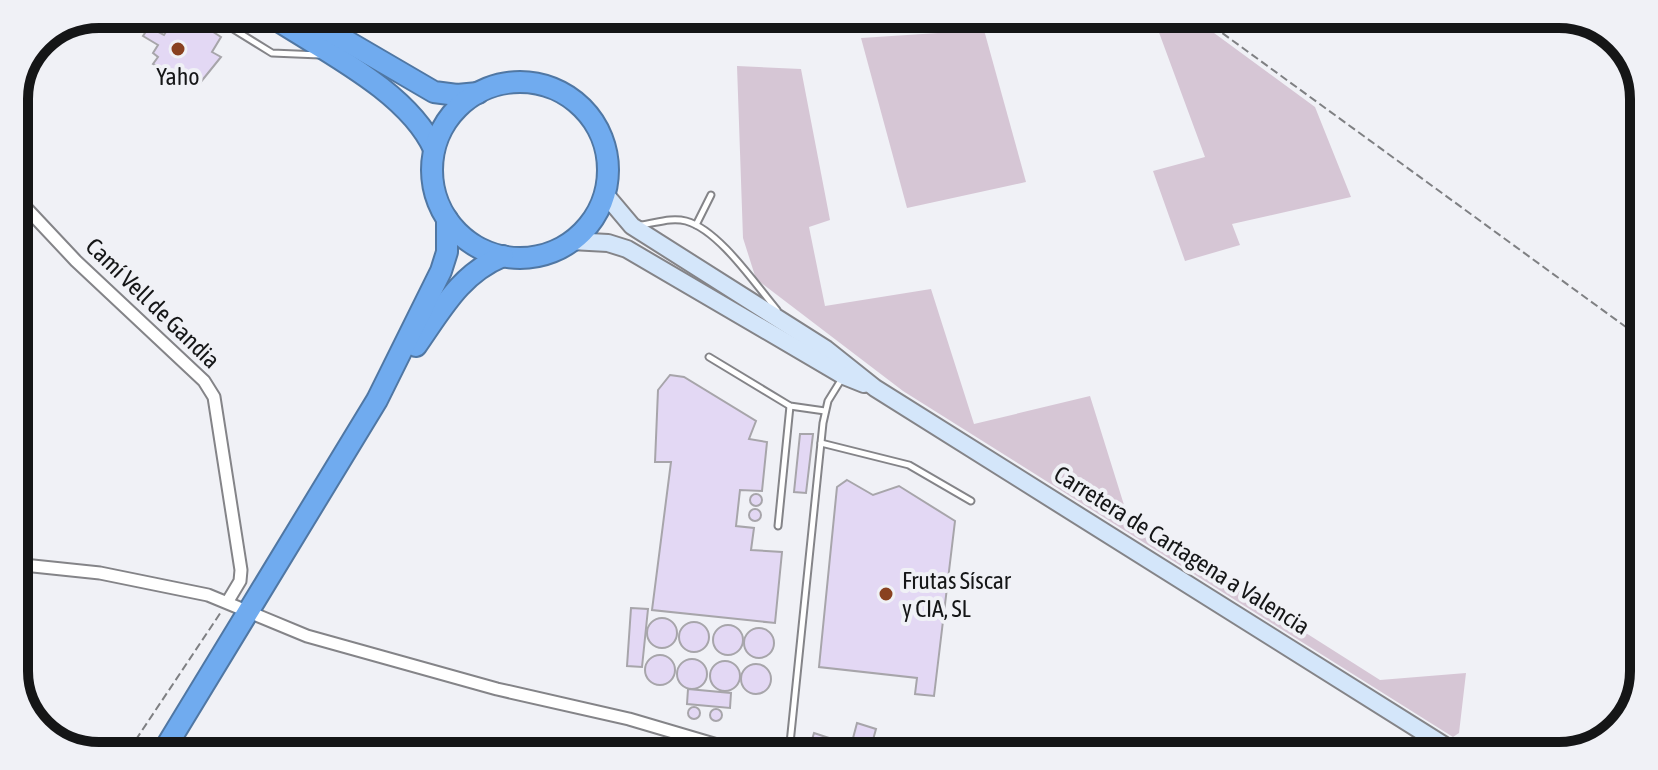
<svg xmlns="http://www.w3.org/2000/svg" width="1658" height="770" viewBox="0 0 1658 770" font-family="'Asap Condensed',sans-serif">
  <rect width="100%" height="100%" fill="#f0f1f6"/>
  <!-- green -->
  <g fill="#d6c6d5">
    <path d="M1154 19H1195L1315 107 1351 197 1232 224 1240 245 1185 261 1153 171 1205 157Z"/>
    <path d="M984 30 1026 182 907 208 861 38Z"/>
    <path d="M737 66 801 69 830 220 809 227 825 306 931 289 974 424 1090 396 1129 521 1380 680 1466 673 1459 733 1453 737 903 391 756 279 743 238Z"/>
  </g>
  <!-- building -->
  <g fill="#e3d8f4" stroke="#a7a5aa" stroke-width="2">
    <path d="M177 14H185L221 37 212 52 221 57 200 83 194 81 191 85 153 64 158 57 153 53 158 45 143 36 149 27 164 35Z"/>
    <path d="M670 375 684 377 756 421 749 439 767 442 762 491 740 490 736 526 754 528 751 550 782 552 775 623 652 610 671 462H655L658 390Z"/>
    <path d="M800 434H813L806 493 794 492Z"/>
    <path d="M847 480 873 495 899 486 955 521 934 696 915 694 917 678 819 667 837 487Z"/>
    <circle cx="756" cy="500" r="6"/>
    <circle cx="755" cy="515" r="6"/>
    <path d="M631 608 648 609 642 667 627 666Z"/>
    <circle cx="662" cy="633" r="15"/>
    <circle cx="694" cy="637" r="15"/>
    <circle cx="728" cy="640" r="15"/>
    <circle cx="759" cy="643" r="15"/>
    <circle cx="660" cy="670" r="15"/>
    <circle cx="692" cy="674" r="15"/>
    <circle cx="725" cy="676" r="15"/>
    <circle cx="756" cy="679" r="15"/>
    <path d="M688 689 731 693 730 708 687 704Z"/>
    <circle cx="694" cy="713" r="6"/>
    <circle cx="716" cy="715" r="6"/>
    <path d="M857 723 876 729 871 747 852 742Z"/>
    <path d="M814 733 847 744 845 753H808Z"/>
  </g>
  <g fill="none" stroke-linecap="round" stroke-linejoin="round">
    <defs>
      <g id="lane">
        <path d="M209 14 272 53 320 55"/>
        <path d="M641 225C656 223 671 217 686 221 719 230 755 284 777 310"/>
        <path d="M696 225 711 195"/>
        <path d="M709 357 790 406 825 411"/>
        <path d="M821 443 909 465 971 501"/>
        <path d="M778 526 790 406"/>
        <path d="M789 753 823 423 828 401 841 380"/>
      </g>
      <g id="street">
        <path d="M14 195 76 261 204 381 214 397 241 570 240 581 228 601"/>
        <path d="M14 564 100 573 208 595 307 636 497 689 629 719 741 752"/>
      </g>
      <g id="secondary">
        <path d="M605 194 632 226 826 349 875 388 1461 756"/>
        <path d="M571 241 608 243 627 249 844 376 864 384"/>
      </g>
      <g id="highway">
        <path d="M269 15C322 50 408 91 434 149"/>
        <path d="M302 15 434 92 457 95 478 93"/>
        <circle cx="520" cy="170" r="88"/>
        <path d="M416 346C442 309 460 274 503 256"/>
        <path d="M164 750 377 400 441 271 447 252V219"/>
      </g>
    </defs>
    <!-- lane casing -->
    <use href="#lane" stroke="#848488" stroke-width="9"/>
    <!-- street casing -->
    <use href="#street" stroke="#848488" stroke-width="15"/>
    <!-- secondary casing -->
    <use href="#secondary" stroke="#848488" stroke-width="20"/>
    <!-- highway casing -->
    <use href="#highway" stroke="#5077a3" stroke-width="24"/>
    <!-- path -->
    <g stroke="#7f8083" stroke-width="2" stroke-dasharray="8 4" stroke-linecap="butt">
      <path d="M1203 19 1641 338"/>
      <path d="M129 750 221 612"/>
    </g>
    <!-- lane -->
    <use href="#lane" stroke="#fff" stroke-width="5"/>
    <!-- street -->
    <use href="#street" stroke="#fff" stroke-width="11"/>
    <!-- secondary -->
    <use href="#secondary" stroke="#d4e6fa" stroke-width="16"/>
    <!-- highway -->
    <use href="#highway" stroke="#70abef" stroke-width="20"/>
  </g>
  <!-- markers -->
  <g fill="#894120" stroke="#f0f1f6" stroke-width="3">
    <circle cx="178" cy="49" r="8"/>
    <circle cx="886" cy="594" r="8"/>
  </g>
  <g text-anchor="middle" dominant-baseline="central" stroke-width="8" stroke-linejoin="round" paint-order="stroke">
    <!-- poi labels -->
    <g font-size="24" fill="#151617" stroke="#f0f1f6">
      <text x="178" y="76">Yaho</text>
      <text x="902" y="580" text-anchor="start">Frutas Síscar<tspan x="902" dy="28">y CIA, SL</tspan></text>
    </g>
    <!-- street labels -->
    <g font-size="24" fill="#151617" stroke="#f0f1f6">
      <text transform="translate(153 303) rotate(44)">Camí Vell de Gandia</text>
      <text transform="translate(1182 550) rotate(32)">Carretera de Cartagena a Valencia</text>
    </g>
  </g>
  <!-- crop -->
  <path d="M0 0H1658V770H0ZM99 28H1559A71 71 0 0 1 1630 99V671A71 71 0 0 1 1559 742H99A71 71 0 0 1 28 671V99A71 71 0 0 1 99 28Z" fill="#f0f1f6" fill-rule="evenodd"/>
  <path fill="none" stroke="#151617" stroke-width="10" d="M99 28H1559A71 71 0 0 1 1630 99V671A71 71 0 0 1 1559 742H99A71 71 0 0 1 28 671V99A71 71 0 0 1 99 28Z"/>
</svg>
